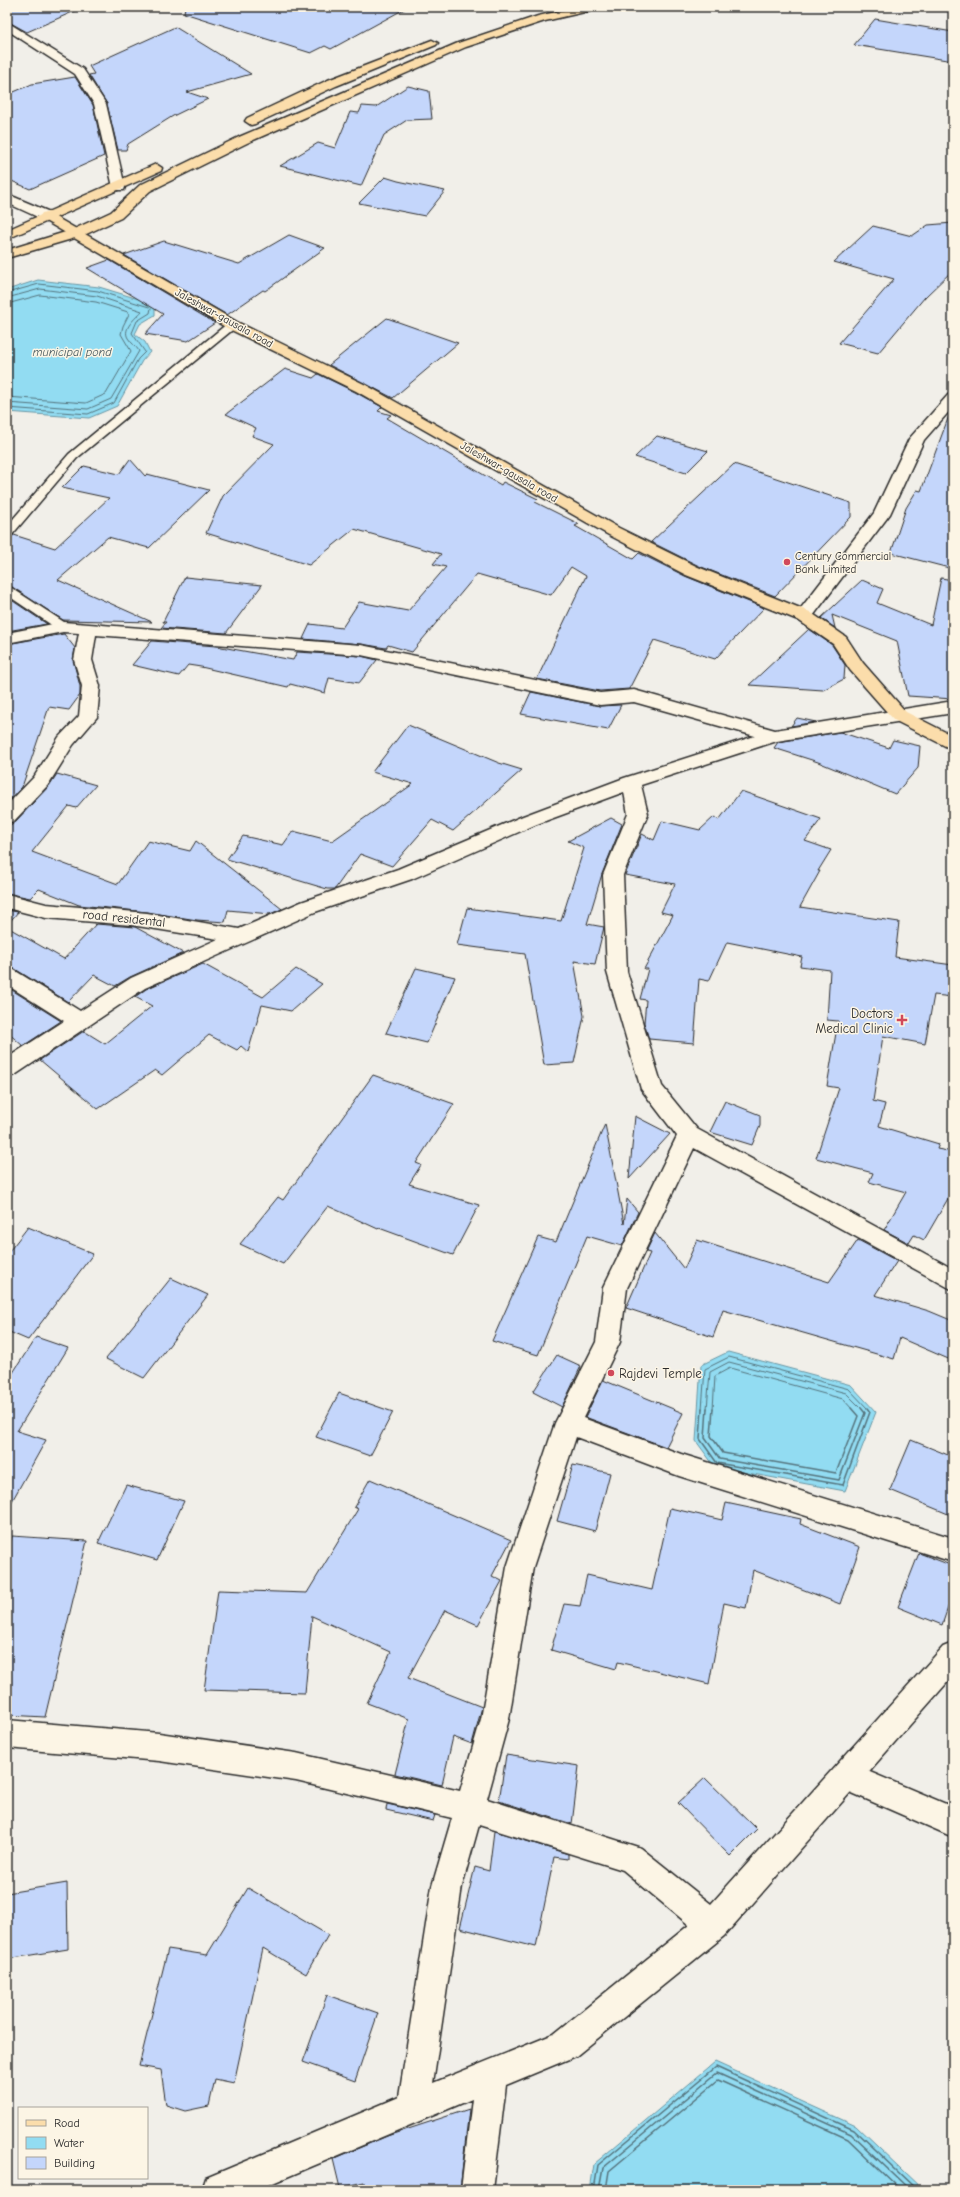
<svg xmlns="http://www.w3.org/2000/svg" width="960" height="2197" viewBox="0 0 960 2197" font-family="'Comic Neue',sans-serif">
  <rect width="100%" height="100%" fill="#f1efe9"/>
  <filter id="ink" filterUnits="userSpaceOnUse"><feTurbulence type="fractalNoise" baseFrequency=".025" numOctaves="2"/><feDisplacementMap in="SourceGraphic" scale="8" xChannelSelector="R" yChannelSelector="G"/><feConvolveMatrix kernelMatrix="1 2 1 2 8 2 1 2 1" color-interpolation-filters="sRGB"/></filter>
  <g filter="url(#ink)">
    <!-- water -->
    <g fill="#92dcf2" stroke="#6995a2">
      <path d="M38 280 99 287 155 304V315L140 324 135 334 145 342 150 352 142 361 117 406 89 418 7 412V290Z"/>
      <path d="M728 1352 851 1385 876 1412 845 1491 715 1467 696 1441 701 1365Z"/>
      <path d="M715 2062 856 2126 923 2190H590L594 2164Z"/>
    </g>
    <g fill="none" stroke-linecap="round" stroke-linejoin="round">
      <!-- shore-far1 -->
      <g stroke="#54727b" stroke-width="1">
        <path d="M7 293 39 284 98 291 149 307"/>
        <path d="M7 298 40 289 97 296 142 311C136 318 122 328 128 338 131 343 136 346 139 351L111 399 88 409 7 403"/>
        <path d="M7 304 40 295 96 302 128 312 129 314 123 326 121 334 131 351 106 394 86 403 7 397"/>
        <path d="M7 408 88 414 114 403 138 359 145 352 132 333 137 321 150 313 151 308"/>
        <path d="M702 1409 705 1369 729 1357 849 1389 868 1409"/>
        <path d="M707 1409 710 1372 729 1362 846 1393 862 1409"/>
        <path d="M713 1409 715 1376 730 1368 843 1399 852 1409"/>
      </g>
      <!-- shore -->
      <g stroke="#54727b" stroke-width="1.5">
        <path d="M702 1408 700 1439 717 1463 843 1485 870 1412 867 1408"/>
        <path d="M707 1408 705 1438 720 1459 839 1480 865 1413 861 1408"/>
        <path d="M713 1408 711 1436 723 1453 836 1473 858 1416 851 1408"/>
        <path d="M594 2190 598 2165 716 2067 854 2130 917 2190"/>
        <path d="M599 2190 603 2168 717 2073 851 2134 910 2190"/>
        <path d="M606 2190 609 2171 718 2080 848 2139 901 2190"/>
      </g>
    </g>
    <!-- building -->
    <g fill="#c4d6fb" stroke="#2b2b2b">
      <path d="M7 7H84L27 32 7 21Z"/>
      <path d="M185 7H408L331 49 325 46 311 53 184 13Z"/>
      <path d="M875 19 953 32V61L854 45Z"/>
      <path d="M175 27 251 74 187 92 208 99 173 116 128 144 126 150H118L107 104 89 75 94 74 89 66Z"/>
      <path d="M75 77 93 105 104 156 30 189 7 179V95L32 84Z"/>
      <path d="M408 86 429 91 432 119 407 120 384 135 361 186 280 166 318 143 335 148 350 112 359 113 362 106 376 107Z"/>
      <path d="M385 177 398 181 445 191 425 216 359 203Z"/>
      <path d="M953 223V270L925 297 878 353 839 343 894 279 834 262 873 226 912 236 928 225Z"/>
      <path d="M289 235 325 248 265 291 263 290 227 315 124 255 164 241 239 264Z"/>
      <path d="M109 260 215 323 188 341 145 334 163 314 87 268Z"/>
      <path d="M387 318 458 343 393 398 329 365Z"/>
      <path d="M285 369 313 378 318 374 355 392 382 407 378 411 391 415 387 418 501 485 503 482 538 499 535 502 579 524 575 526 633 559 639 553 685 576 764 608 715 659 654 640 629 689 600 691 537 679 586 576 571 567 551 595 477 574 412 652 388 645 386 648 361 644 303 639 310 624 342 628 359 602 408 611 446 567 433 564 441 554 354 529 309 565 206 533 223 496 274 444 252 436 256 428 226 414Z"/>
      <path d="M950 413H953V569L891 553 906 508 917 490 921 491Z"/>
      <path d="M657 436 708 451 686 473 635 457Z"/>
      <path d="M130 459 145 476 147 474 209 490 149 548 108 537 58 580 152 622 63 620 7 584V538L14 535 55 548 109 498 62 488 84 466 119 474Z"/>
      <path d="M734 464 851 503V517L775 596 699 566 651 542Z"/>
      <path d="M185 577 262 585 226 633 161 628 166 622H163Z"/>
      <path d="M941 578 953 580V699L908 696 897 641 832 615 835 628 821 618 862 580 883 589 877 603 931 625Z"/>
      <path d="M7 597 47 624 7 631Z"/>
      <path d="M809 629 832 645 845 665 844 679 823 690 749 685Z"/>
      <path d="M64 634 75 648 73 660 80 686V695L69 710 49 707 22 787 7 803V644Z"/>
      <path d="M152 641 216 646 293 660 297 652 361 656 377 660 359 683 329 678 325 693 290 684 288 687 201 667 188 665 179 676 132 665Z"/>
      <path d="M531 692 600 706 621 705 608 730 521 714Z"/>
      <path d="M797 718 816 722 791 726Z"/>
      <path d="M408 725 499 763 522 770 453 831 432 820 392 866 360 854 335 889H327L227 859 243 836 283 845 293 831 332 841 413 784 372 772Z"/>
      <path d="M840 732 889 748 893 740 920 746 918 768 895 794 818 762 774 748 778 742Z"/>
      <path d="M57 774 96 785 76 808 69 806 32 852 118 884 148 841 190 851 196 841 282 909 270 914 228 910 225 922 197 920 147 912 79 905 39 889 30 898 7 893V827L15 822 49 786Z"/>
      <path d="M741 791 821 819 805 841 831 850 818 871H820L800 907 899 922 895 957 953 965V997L934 995 925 1044 883 1036 873 1101 885 1104 879 1126 939 1144 937 1149 953 1152V1190L924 1240 914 1235 909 1243 884 1230 906 1192 869 1182 873 1173 816 1158 839 1088 827 1086 838 1021 827 1020 830 970 800 966 802 957 727 942 709 981 699 979 694 1043 649 1039 644 1023 646 1000 640 999 648 969H644L673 915 661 912 675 884 625 875 642 834 654 840 662 821 700 830 714 817 719 820Z"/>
      <path d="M611 818 622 824 602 874 587 924 604 927 595 964 574 961 584 1016 574 1063 544 1065 525 954 457 945 467 908 561 921 584 848 568 841Z"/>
      <path d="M7 910 18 912 7 925Z"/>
      <path d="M96 924 135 927 183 953 130 977 115 986 94 975 68 1002 15 969 7 967V927L64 959Z"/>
      <path d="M203 964 263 997 296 969 322 984 291 1011 262 1005 248 1052 241 1046 237 1050 209 1035 162 1075 155 1070 98 1109 40 1060 84 1031 105 1044 152 1006 135 997 146 989Z"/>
      <path d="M416 968 455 977 427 1043 386 1033Z"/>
      <path d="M7 987 61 1021 23 1046 7 1032Z"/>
      <path d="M373 1075 454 1104 416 1163 421 1165 409 1184 479 1205 453 1255 379 1228 378 1229 328 1206 283 1264 240 1244 278 1197 283 1200Z"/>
      <path d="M725 1101 760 1115V1126L752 1145 710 1132Z"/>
      <path d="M635 1116 670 1134 629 1179Z"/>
      <path d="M605 1124 624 1224 627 1199 638 1212 622 1246 587 1236 538 1355 492 1341 538 1237 556 1242Z"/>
      <path d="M28 1227 93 1254 28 1340 7 1331V1254Z"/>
      <path d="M655 1233 684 1269 697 1240 829 1282 858 1240 897 1261 875 1295 929 1311 953 1321V1361L900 1338 894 1359 723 1310 713 1337 626 1308 650 1253 646 1252Z"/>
      <path d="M171 1278 208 1295 144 1378 106 1359Z"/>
      <path d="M36 1337 68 1348 17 1431 46 1440 7 1510V1382Z"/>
      <path d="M557 1355 581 1366 562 1407 533 1392Z"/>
      <path d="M603 1380 683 1413 666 1447 585 1417Z"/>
      <path d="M339 1393 393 1412 370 1456 316 1437Z"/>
      <path d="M911 1440 953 1457V1516L890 1490Z"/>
      <path d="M573 1465 610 1473 595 1531 557 1521Z"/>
      <path d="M370 1479 511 1540 492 1576 502 1581 478 1625 445 1610 408 1678 482 1707 472 1744 453 1737 442 1785 395 1774 409 1719 367 1703 391 1652 312 1616 305 1693 204 1690 218 1590 307 1593 358 1509 354 1507Z"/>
      <path d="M126 1485 184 1501 157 1560 98 1543Z"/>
      <path d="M726 1503 801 1519 800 1524 860 1547 840 1604 753 1570 746 1608 724 1603 709 1684 618 1662 616 1669 551 1650 564 1604 580 1606 587 1575 652 1590 670 1508 722 1520Z"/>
      <path d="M12 1536 87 1541 45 1717 7 1715V1553Z"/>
      <path d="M919 1553 953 1566V1593L942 1625 898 1607Z"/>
      <path d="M506 1755 579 1766 572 1824 499 1801Z"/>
      <path d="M705 1778 757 1829 730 1856 678 1803Z"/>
      <path d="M387 1804 435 1815 433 1821 386 1810Z"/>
      <path d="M494 1831 568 1854V1859L554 1857 536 1947 460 1928 475 1867 489 1871Z"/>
      <path d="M67 1883 68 1949 7 1959V1893Z"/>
      <path d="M248 1888 328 1935 306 1974 263 1948 234 2083 215 2079 209 2106 185 2111 166 2105 161 2070 139 2066 168 1949 207 1955Z"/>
      <path d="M327 1995 378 2013 355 2081 303 2062Z"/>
      <path d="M469 2109 460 2190H365L364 2182 340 2188 333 2159 387 2136Z"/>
    </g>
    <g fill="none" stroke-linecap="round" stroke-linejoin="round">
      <defs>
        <g id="service">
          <path d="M232 322 236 323V327L77 458 11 536 7 537V526L69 454 228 323Z"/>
          <path d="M7 585 67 624 69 627 67 630H59L7 595Z"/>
        </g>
        <path id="pedestrian" d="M846 1762 953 1807V1837L836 1786 832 1776 836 1766Z"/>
        <g id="minor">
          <path d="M7 194 52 213 54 216 52 219H42L7 203Z"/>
          <path d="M953 393V407L924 440 890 514 810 620H798L795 616 798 612 874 513 909 439 948 395Z"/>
          <path d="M63 622 361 645 600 693 634 690 775 730 953 701V713L777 741 641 785 648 814 623 875 627 972 662 1086 697 1129 953 1269V1290L694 1148 627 1288 620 1342 583 1418 681 1454 953 1538V1562L679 1476 576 1437 533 1567 509 1719 487 1799 641 1848 711 1904 943 1647 953 1643V1676L724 1936 576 2056 506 2085 493 2190H461L472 2099 256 2190H202L206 2178 399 2097 432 1886 452 1818 296 1781 159 1761 7 1748V1720L159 1733 296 1753 460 1791 481 1719 507 1567 555 1423 596 1342 603 1288 677 1136 641 1089 607 972 603 875 628 814 624 792 537 824 412 879 315 912 145 988 15 1075 7 1077V1058L64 1021 7 985V968L14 970 80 1011 131 978 218 939 131 925 46 918 7 908V894L46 904 147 913 239 929 301 902 398 869 523 816 624 778 755 736 634 702 600 705 361 655 96 635 92 660 100 686 97 717 73 745 48 785 14 821 7 823V805L34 777 59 737 79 716 82 686 74 660 79 633 63 632 7 643V633ZM479 1825 623 1870 689 1925 554 2034 433 2083 462 1886Z"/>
        </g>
        <path id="secondary" d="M7 22 83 69 106 104 125 187 124 190H114L113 187 94 104 75 74 7 30Z"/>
        <path id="primary" d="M47 212 237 322 366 385 619 528 698 567 810 612 846 637 863 663 906 712 953 736V750L894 720 850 670 833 644 798 620 686 575 607 534 356 391 227 328 42 219 40 216 42 213Z"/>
        <g id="trunk">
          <path d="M578 7H600L598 9 545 21 466 47 247 143 150 191 121 218 82 236 7 258V250L72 230 111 212 140 185 239 137 458 43 538 16Z"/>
          <path d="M432 40 438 43 436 45 336 86 255 124 251 125 245 121 247 118 328 80Z"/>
          <path d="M156 164 162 168 161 171 7 239V230Z"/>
        </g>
      </defs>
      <!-- service casing -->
      <use href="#service" stroke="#2b2b2b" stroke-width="3"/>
      <!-- pedestrian casing -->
      <use href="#pedestrian" stroke="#2b2b2b" stroke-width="3"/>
      <!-- minor casing -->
      <use href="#minor" stroke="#2b2b2b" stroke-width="3"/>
      <!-- secondary casing -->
      <use href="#secondary" stroke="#2b2b2b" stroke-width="3"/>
      <!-- primary casing -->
      <use href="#primary" stroke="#2b2b2b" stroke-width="3"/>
      <!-- trunk casing -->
      <use href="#trunk" stroke="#2b2b2b" stroke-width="3"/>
      <!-- service -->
      <use href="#service" fill="#fcf5e5" fill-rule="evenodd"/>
      <!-- pedestrian -->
      <use href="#pedestrian" fill="#fcf5e5" fill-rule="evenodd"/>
      <!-- minor -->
      <use href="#minor" fill="#fcf5e5" fill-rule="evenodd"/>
      <!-- secondary -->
      <use href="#secondary" fill="#fcf5e5" fill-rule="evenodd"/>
      <!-- primary -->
      <use href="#primary" fill="#fbddab" fill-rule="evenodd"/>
      <!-- trunk -->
      <use href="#trunk" fill="#fbddab" fill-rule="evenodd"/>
    </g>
  </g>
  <!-- markers -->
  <g fill="#d1495b" stroke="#fcf5e5" stroke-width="1.5">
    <circle cx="787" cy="562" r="4"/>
    <path d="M900 1014h4v4h4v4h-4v4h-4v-4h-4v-4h4z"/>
    <circle cx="611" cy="1373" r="4"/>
  </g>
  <g text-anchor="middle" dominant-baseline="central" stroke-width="3" stroke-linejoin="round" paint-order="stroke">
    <!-- far-street labels -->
    <g font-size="11" fill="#2b2b2b" stroke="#fcf5e5">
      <text transform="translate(224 318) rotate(29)">Jaleshwar-gausala road</text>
      <text transform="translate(509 472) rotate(30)">Jaleshwar-gausala road</text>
    </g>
    <!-- far-poi labels -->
    <g font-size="11" fill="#2b2b2b" stroke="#fcf5e5" text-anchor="start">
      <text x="795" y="556">Century Commercial<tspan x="795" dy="13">Bank Limited</tspan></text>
    </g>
    <!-- far-water labels -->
    <g font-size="12" font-style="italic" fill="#45575d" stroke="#fcf5e5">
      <text x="72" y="352">municipal pond</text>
    </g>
    <!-- street labels -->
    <g font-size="13" fill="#2b2b2b" stroke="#fcf5e5">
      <text transform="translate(124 918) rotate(6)">road residental</text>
    </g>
    <!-- poi labels -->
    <g font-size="13" fill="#2b2b2b" stroke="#fcf5e5" text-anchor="end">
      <text x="893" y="1013">Doctors<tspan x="893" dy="15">Medical Clinic</tspan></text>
      <text x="619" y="1373" text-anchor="start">Rajdevi Temple</text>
    </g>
  </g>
  <!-- margin -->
  <rect width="960" height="2197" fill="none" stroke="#fcf5e5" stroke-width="24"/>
  <rect x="12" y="12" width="936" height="2173" fill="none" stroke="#2b2b2b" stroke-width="1.5" filter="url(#ink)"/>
  <!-- legend -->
  <rect x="18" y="2107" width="130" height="72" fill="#fcf5e5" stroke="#a8a49b"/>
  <rect x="26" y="2120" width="20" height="6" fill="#fbddab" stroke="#a8a49b"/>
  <text x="54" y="2127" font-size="12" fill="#2b2b2b">Road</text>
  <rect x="26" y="2137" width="20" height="12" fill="#92dcf2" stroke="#a8a49b"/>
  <text x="54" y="2147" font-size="12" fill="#2b2b2b">Water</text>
  <rect x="26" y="2157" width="20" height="12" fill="#c4d6fb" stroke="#a8a49b"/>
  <text x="54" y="2167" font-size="12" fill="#2b2b2b">Building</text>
</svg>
